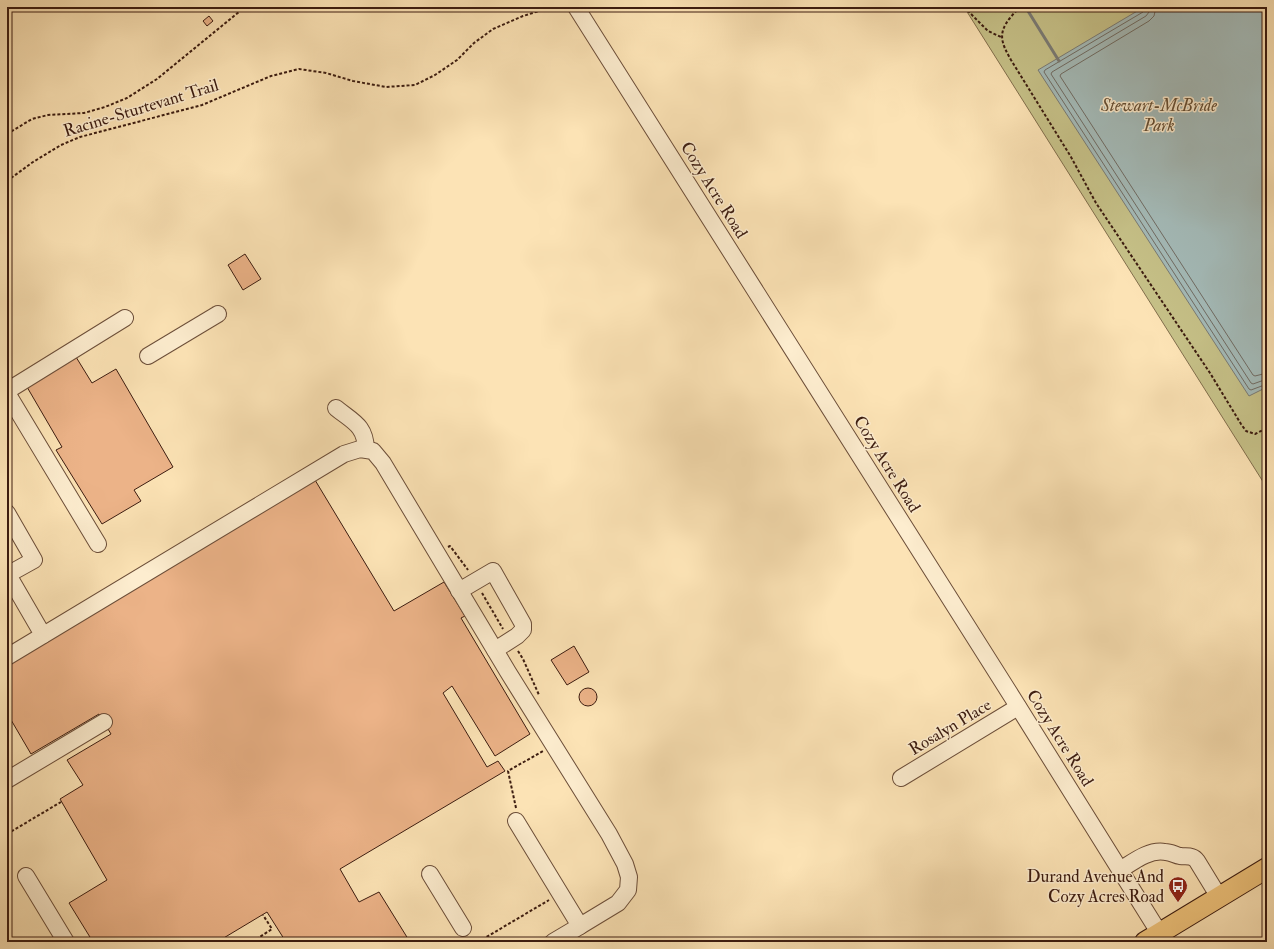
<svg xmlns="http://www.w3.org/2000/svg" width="1274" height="949" viewBox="0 0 1274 949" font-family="'IM FELL Double Pica',serif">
  <rect width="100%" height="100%" fill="#fce3b5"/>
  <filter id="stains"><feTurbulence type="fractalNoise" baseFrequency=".005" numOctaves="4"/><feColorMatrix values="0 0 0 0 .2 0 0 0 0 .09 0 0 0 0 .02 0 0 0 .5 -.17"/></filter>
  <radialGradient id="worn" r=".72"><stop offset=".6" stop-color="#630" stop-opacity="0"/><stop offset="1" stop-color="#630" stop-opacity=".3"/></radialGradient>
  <!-- green -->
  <path fill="#c6c188" stroke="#816e4c" d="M964 7H1267V488L1238 442Z"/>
  <!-- water -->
  <path fill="#a4bbb9" stroke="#7a7b75" d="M1144 7H1267V387L1249 396 1038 70Z"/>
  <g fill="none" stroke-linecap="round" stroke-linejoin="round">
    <!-- shore -->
    <g stroke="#706c64" stroke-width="1">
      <path d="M1145 7 1143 12 1045 70 1044 72 1249 389 1251 390 1267 384"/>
      <path d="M1150 7 1149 12 1146 16 1052 72 1051 74 1251 383 1253 384 1267 379"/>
      <path d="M1156 7 1154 16 1149 21 1061 74 1060 76 1253 375 1255 376 1267 373"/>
    </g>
    <!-- stream -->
    <path stroke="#7a7b75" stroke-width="3" d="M1028 11 1059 61"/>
  </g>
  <!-- building -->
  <g fill="#ecb388" stroke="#3c1c10">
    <path d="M209 16 213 21 207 26 203 21Z"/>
    <path d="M245 254 261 279 243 290 228 265Z"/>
    <path d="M76 357 92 383 116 369 173 467 134 490 141 501 102 524 56 450 62 447 27 387Z"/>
    <path d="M315 480 394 611 444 582 465 616 461 618 530 734 495 756 452 686 443 693 487 767 498 761 505 771 340 869 359 902 379 892 410 942H286L267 912 217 942H93L69 903 107 880 60 799 83 785 67 760 111 734 99 714 31 754 7 713V662Z"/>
    <path d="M574 646 589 672 567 685 551 660Z"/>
    <circle cx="588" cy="697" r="9"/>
  </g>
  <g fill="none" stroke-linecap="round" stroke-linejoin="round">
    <defs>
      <g id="minor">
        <path d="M576 7 1014 700 1165 942"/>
        <path d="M148 356 218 314"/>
        <path d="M7 391 125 318"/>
        <path d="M7 393 98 544"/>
        <path d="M336 408C353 422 365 425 366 449"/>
        <path d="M7 513 34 560 7 575"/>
        <path d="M7 573 43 635"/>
        <path d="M459 591 493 571 523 624V630L517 636 495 650"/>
        <path d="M7 657 344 454 360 449 373 451 383 463 508 672 609 834 625 864 629 877 628 890 618 903 580 926"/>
        <path d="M901 778 1018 707"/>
        <path d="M7 780 104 722"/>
        <path d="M516 821 580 926 553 942"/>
        <path d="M1120 870C1133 862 1149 849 1165 852 1171 852 1175 855 1180 856 1187 857 1193 855 1197 861L1219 897"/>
        <path d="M430 874 463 928"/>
        <path d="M26 876 66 942"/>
      </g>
      <path id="major" d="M1145 942 1267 868"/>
    </defs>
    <!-- minor casing -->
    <use href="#minor" stroke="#6c4e39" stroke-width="18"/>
    <!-- major casing -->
    <use href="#major" stroke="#3c1c10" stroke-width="22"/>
    <!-- path -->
    <g stroke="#3c1c10" stroke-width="2" stroke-dasharray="3 2" stroke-linecap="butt">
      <path d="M921 7C930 11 940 10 949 7"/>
      <path d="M964 7 988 31 1001 37"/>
      <path d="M1021 7C1017 10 1013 14 1010 18 997 34 1002 44 1011 60L1071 157 1096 203 1210 373 1241 424 1246 431 1255 434 1267 428"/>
      <path d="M7 134 32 119 48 115 84 113 105 107 127 98 157 79 245 7"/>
      <path d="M7 181 33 162 61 145 80 137 202 105 271 76 299 69 326 73 353 81 386 87 415 85 435 75 457 60 474 43 493 29 523 16 552 7"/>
      <path d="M448 547 450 546 468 570"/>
      <path d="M482 593 503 629"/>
      <path d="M518 651 523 659 539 695"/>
      <path d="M516 808 508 771 543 751"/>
      <path d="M7 834 61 802"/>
      <path d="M252 942 272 929 263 915"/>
      <path d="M478 942 549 900"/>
    </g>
    <!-- minor -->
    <use href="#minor" stroke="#fdedcf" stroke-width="16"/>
    <!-- major -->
    <use href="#major" stroke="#eec27a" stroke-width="20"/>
  </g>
  <!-- icons -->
  <defs>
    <symbol id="bus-pin" viewBox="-11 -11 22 30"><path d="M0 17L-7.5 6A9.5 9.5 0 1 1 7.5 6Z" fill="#8f2418" stroke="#fdedcf"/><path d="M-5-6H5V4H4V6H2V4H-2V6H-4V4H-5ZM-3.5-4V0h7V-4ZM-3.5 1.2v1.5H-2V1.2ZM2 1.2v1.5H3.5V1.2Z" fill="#fff"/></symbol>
  </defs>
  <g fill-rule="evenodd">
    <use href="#bus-pin" x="1167" y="875" width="22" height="30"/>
  </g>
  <g text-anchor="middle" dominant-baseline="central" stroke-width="3" stroke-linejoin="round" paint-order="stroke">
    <!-- park labels -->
    <g font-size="17" font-style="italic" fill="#654e34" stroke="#fdedcf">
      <text x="1159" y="105">Stewart-McBride<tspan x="1159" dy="20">Park</tspan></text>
    </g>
    <!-- street labels -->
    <g font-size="17" fill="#3c1c10" stroke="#fdedcf">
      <text transform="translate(141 108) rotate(-17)">Racine-Sturtevant Trail</text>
      <text transform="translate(714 190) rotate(58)">Cozy Acre Road</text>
      <text transform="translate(887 464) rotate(58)">Cozy Acre Road</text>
      <text transform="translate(950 727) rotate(-31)">Rosalyn Place</text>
      <text transform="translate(1060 738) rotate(58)">Cozy Acre Road</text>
    </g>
    <!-- poi labels -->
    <g font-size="17" fill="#3c1c10" stroke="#fdedcf" text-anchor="end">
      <text x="1164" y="876">Durand Avenue And<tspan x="1164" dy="20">Cozy Acres Road</tspan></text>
    </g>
  </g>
  <!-- margin -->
  <rect width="1274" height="949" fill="none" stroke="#fce3b5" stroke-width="24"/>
  <rect x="8" y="8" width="1258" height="933" fill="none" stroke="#3c1c10" stroke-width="2"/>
  <rect x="12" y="12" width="1250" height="925" fill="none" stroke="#3c1c10"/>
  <rect width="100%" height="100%" filter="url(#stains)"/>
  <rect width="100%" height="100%" fill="url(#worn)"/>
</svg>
